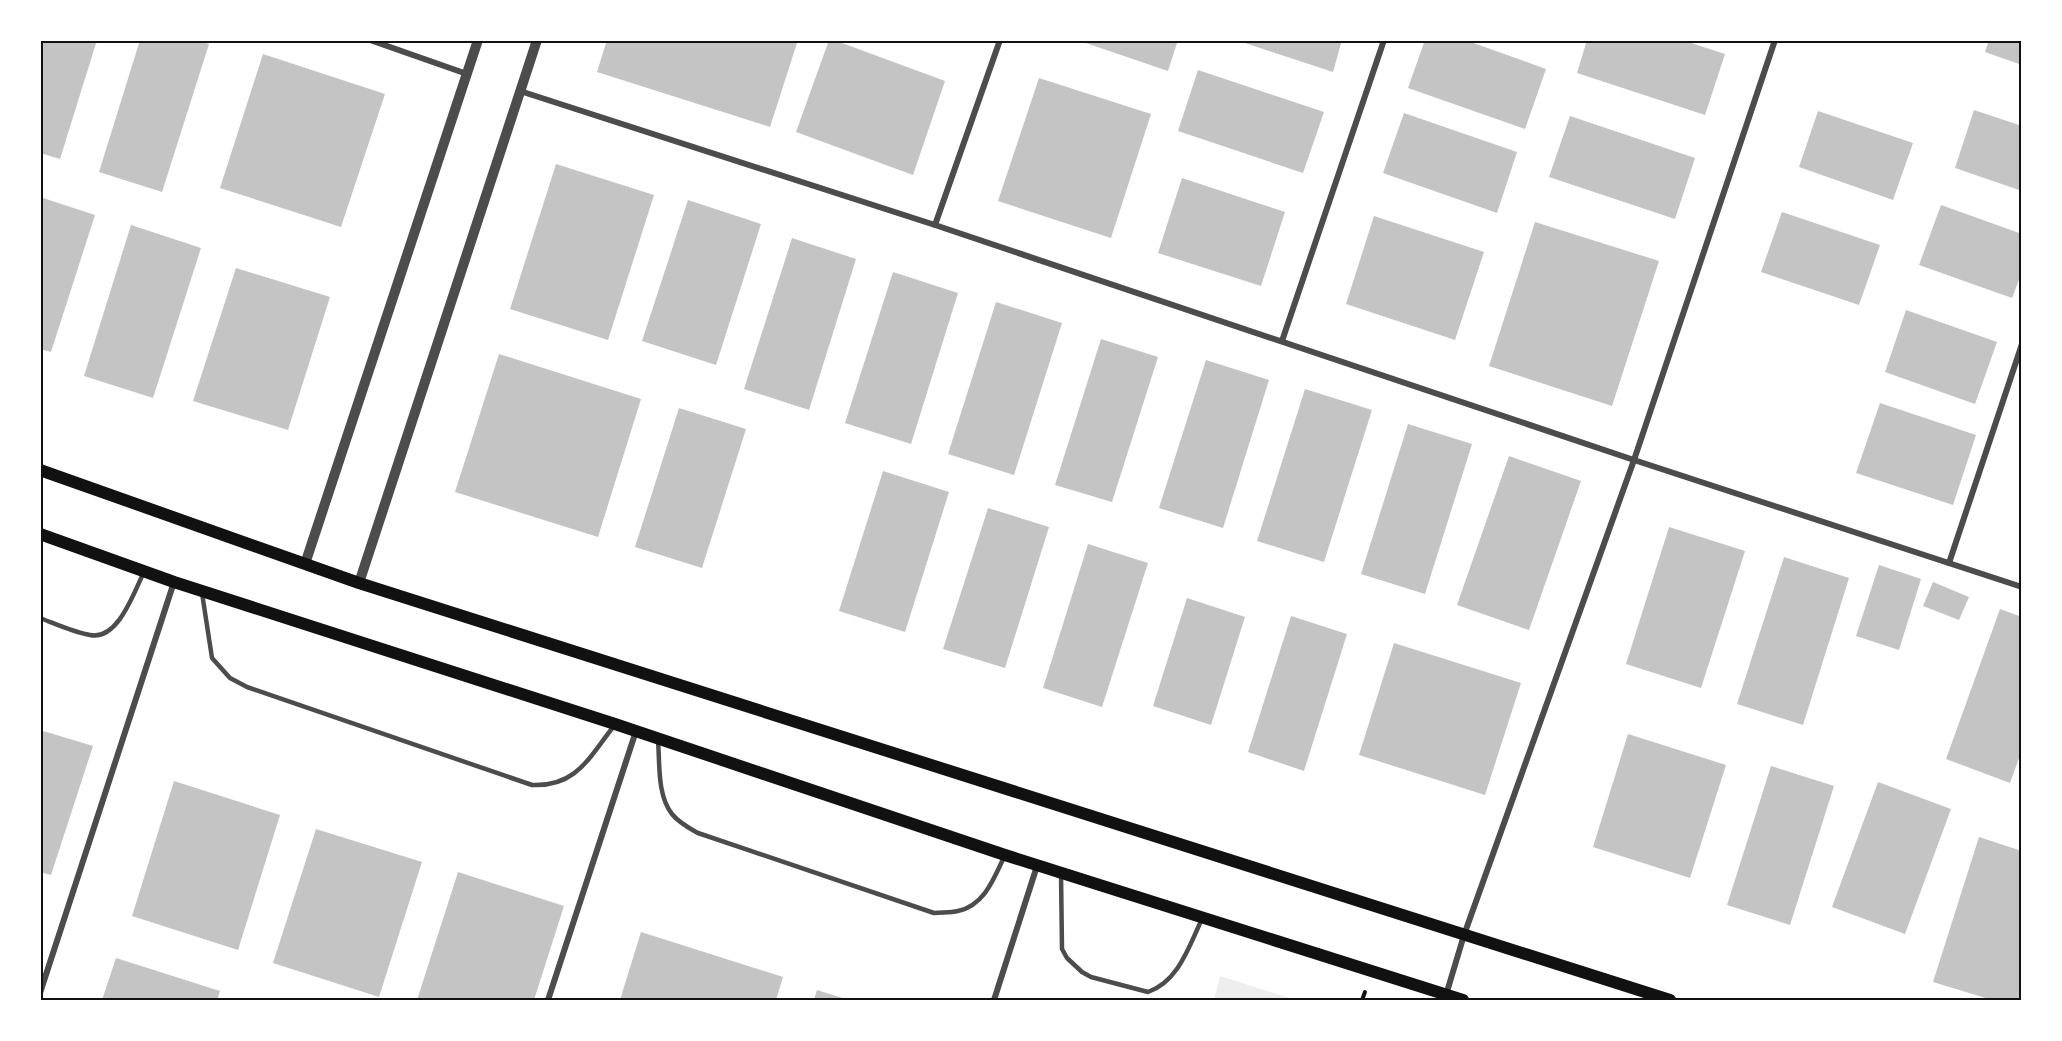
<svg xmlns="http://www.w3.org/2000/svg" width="2062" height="1041" viewBox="0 0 2062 1041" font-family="Arial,sans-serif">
  <rect width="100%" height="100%" fill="#fff"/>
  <!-- green -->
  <path fill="#eee" d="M1220 976 1296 1000H1214Z"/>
  <!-- building -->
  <g fill="#c4c4c4">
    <path d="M40 40H97L60 159 40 153Z"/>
    <path d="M140 40H198L209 44 162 192 99 172Z"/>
    <path d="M607 40H798L770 127 597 72Z"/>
    <path d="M829 40H834L945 81 913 175 796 132Z"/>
    <path d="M1077 40H1178L1168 71Z"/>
    <path d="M1236 40H1342L1333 72Z"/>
    <path d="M1425 40H1465L1546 69 1525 129 1408 88Z"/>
    <path d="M1587 40H1682L1725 54 1705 115 1577 73Z"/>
    <path d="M1989 40H2022V65L1985 52Z"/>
    <path d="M263 54 385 94 341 227 220 188Z"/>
    <path d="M1198 70 1324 112 1303 173 1178 131Z"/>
    <path d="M1039 78 1151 114 1111 238 998 201Z"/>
    <path d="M1974 110 2022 126V191L1955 168Z"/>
    <path d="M1818 111 1913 143 1893 200 1799 167Z"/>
    <path d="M1404 113 1517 152 1497 213 1383 173Z"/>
    <path d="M1570 116 1695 158 1675 219 1549 177Z"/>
    <path d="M556 164 654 195 608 340 510 309Z"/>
    <path d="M1182 178 1285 212 1261 286 1158 253Z"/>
    <path d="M40 197 95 215 51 352 40 349Z"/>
    <path d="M688 200 761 224 716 365 642 341Z"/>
    <path d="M1941 205 2022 234V272L2012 298 1919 265Z"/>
    <path d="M1782 212 1880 245 1859 305 1761 272Z"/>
    <path d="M1374 216 1484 252 1455 340 1346 304Z"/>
    <path d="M1535 222 1659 261 1612 406 1489 366Z"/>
    <path d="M131 225 201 248 153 398 84 376Z"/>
    <path d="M792 238 856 259 809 410 744 389Z"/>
    <path d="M236 268 330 297 288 430 193 401Z"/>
    <path d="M893 272 958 293 911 444 845 423Z"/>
    <path d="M996 302 1062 323 1014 475 948 454Z"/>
    <path d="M1906 310 1997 342 1975 404 1885 372Z"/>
    <path d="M1101 339 1158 357 1112 502 1055 485Z"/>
    <path d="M499 354 641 399 598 537 455 492Z"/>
    <path d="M1206 360 1269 380 1223 528 1159 508Z"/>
    <path d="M1305 389 1372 410 1324 562 1257 541Z"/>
    <path d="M1880 403 1976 435 1953 505 1856 473Z"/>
    <path d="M679 408 746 429 702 568 635 547Z"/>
    <path d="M1408 424 1472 444 1425 594 1361 574Z"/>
    <path d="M1509 456 1581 481 1529 630 1457 605Z"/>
    <path d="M883 471 949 492 905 632 839 611Z"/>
    <path d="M988 508 1049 527 1005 668 943 649Z"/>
    <path d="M1669 527 1745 551 1701 688 1626 664Z"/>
    <path d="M1088 544 1148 563 1102 707 1043 688Z"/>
    <path d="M1784 557 1849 578 1803 725 1737 704Z"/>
    <path d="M1879 565 1921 579 1899 650 1856 636Z"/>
    <path d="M1933 582 1969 597 1959 620 1923 606Z"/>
    <path d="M1187 598 1245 617 1211 725 1153 706Z"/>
    <path d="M2000 609 2022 617V750L2010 783 1946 759Z"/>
    <path d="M1291 616 1347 634 1304 771 1248 752Z"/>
    <path d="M1394 643 1521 683 1485 795 1359 755Z"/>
    <path d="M40 730 93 746 51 875 40 872Z"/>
    <path d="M1628 734 1726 765 1690 878 1593 847Z"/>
    <path d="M1771 766 1834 786 1790 925 1727 905Z"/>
    <path d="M174 781 280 815 238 950 132 916Z"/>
    <path d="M1878 782 1951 809 1905 934 1832 907Z"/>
    <path d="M316 829 422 862 379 997 273 963Z"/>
    <path d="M1979 837 2022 851V1000H1992L1933 982Z"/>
    <path d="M458 872 564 906 534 1000H417Z"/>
    <path d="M641 932 783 977 776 1000H620Z"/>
    <path d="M116 958 220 991 217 1000H102Z"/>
    <path d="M817 990 849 1000H814Z"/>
  </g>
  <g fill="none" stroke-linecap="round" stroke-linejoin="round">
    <!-- path -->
    <path stroke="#111" stroke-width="4" d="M1362 1000 1365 992"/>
    <!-- service -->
    <g stroke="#4c4c4c" stroke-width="4.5">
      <path d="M202 593 212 658 230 678 247 687 532 785C577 787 589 757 614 726"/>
      <path d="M40 618C56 624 73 632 90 635 118 641 134 592 144 572"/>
      <path d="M658 741C660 764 657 795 672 814 679 823 689 828 698 833L934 913C942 912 950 913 958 911 985 905 994 878 1005 855"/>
      <path d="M1061 873 1062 949 1067 958 1082 972 1091 977 1148 992C1179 981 1189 946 1202 919"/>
    </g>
    <!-- minor -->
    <g stroke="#4c4c4c" stroke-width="6">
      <path d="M370 40 467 74"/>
      <path d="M520 91 935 225 1634 460 2022 587"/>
      <path d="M935 225 1000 40"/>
      <path d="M1282 341 1384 40"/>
      <path d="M1949 563 2022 344"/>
      <path d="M40 993 174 582"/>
      <path d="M1446 995 1464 935 1634 460 1775 40"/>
      <path d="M548 1000 636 731"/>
      <path d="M994 1000 1037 866"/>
    </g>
    <!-- tertiary -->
    <g stroke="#4c4c4c" stroke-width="10">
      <path d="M305 564 478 40"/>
      <path d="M359 583 537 40"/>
    </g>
    <!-- secondary -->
    <g stroke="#111" stroke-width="12">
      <path d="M40 470 359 583 1670 1000"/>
      <path d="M40 534 174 582 615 724 1005 855 1463 1000"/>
    </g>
  </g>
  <!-- border -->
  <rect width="2062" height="1041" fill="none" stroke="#ffffff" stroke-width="84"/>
  <rect x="42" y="42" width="1978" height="957" fill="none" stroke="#111" stroke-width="2"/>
</svg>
